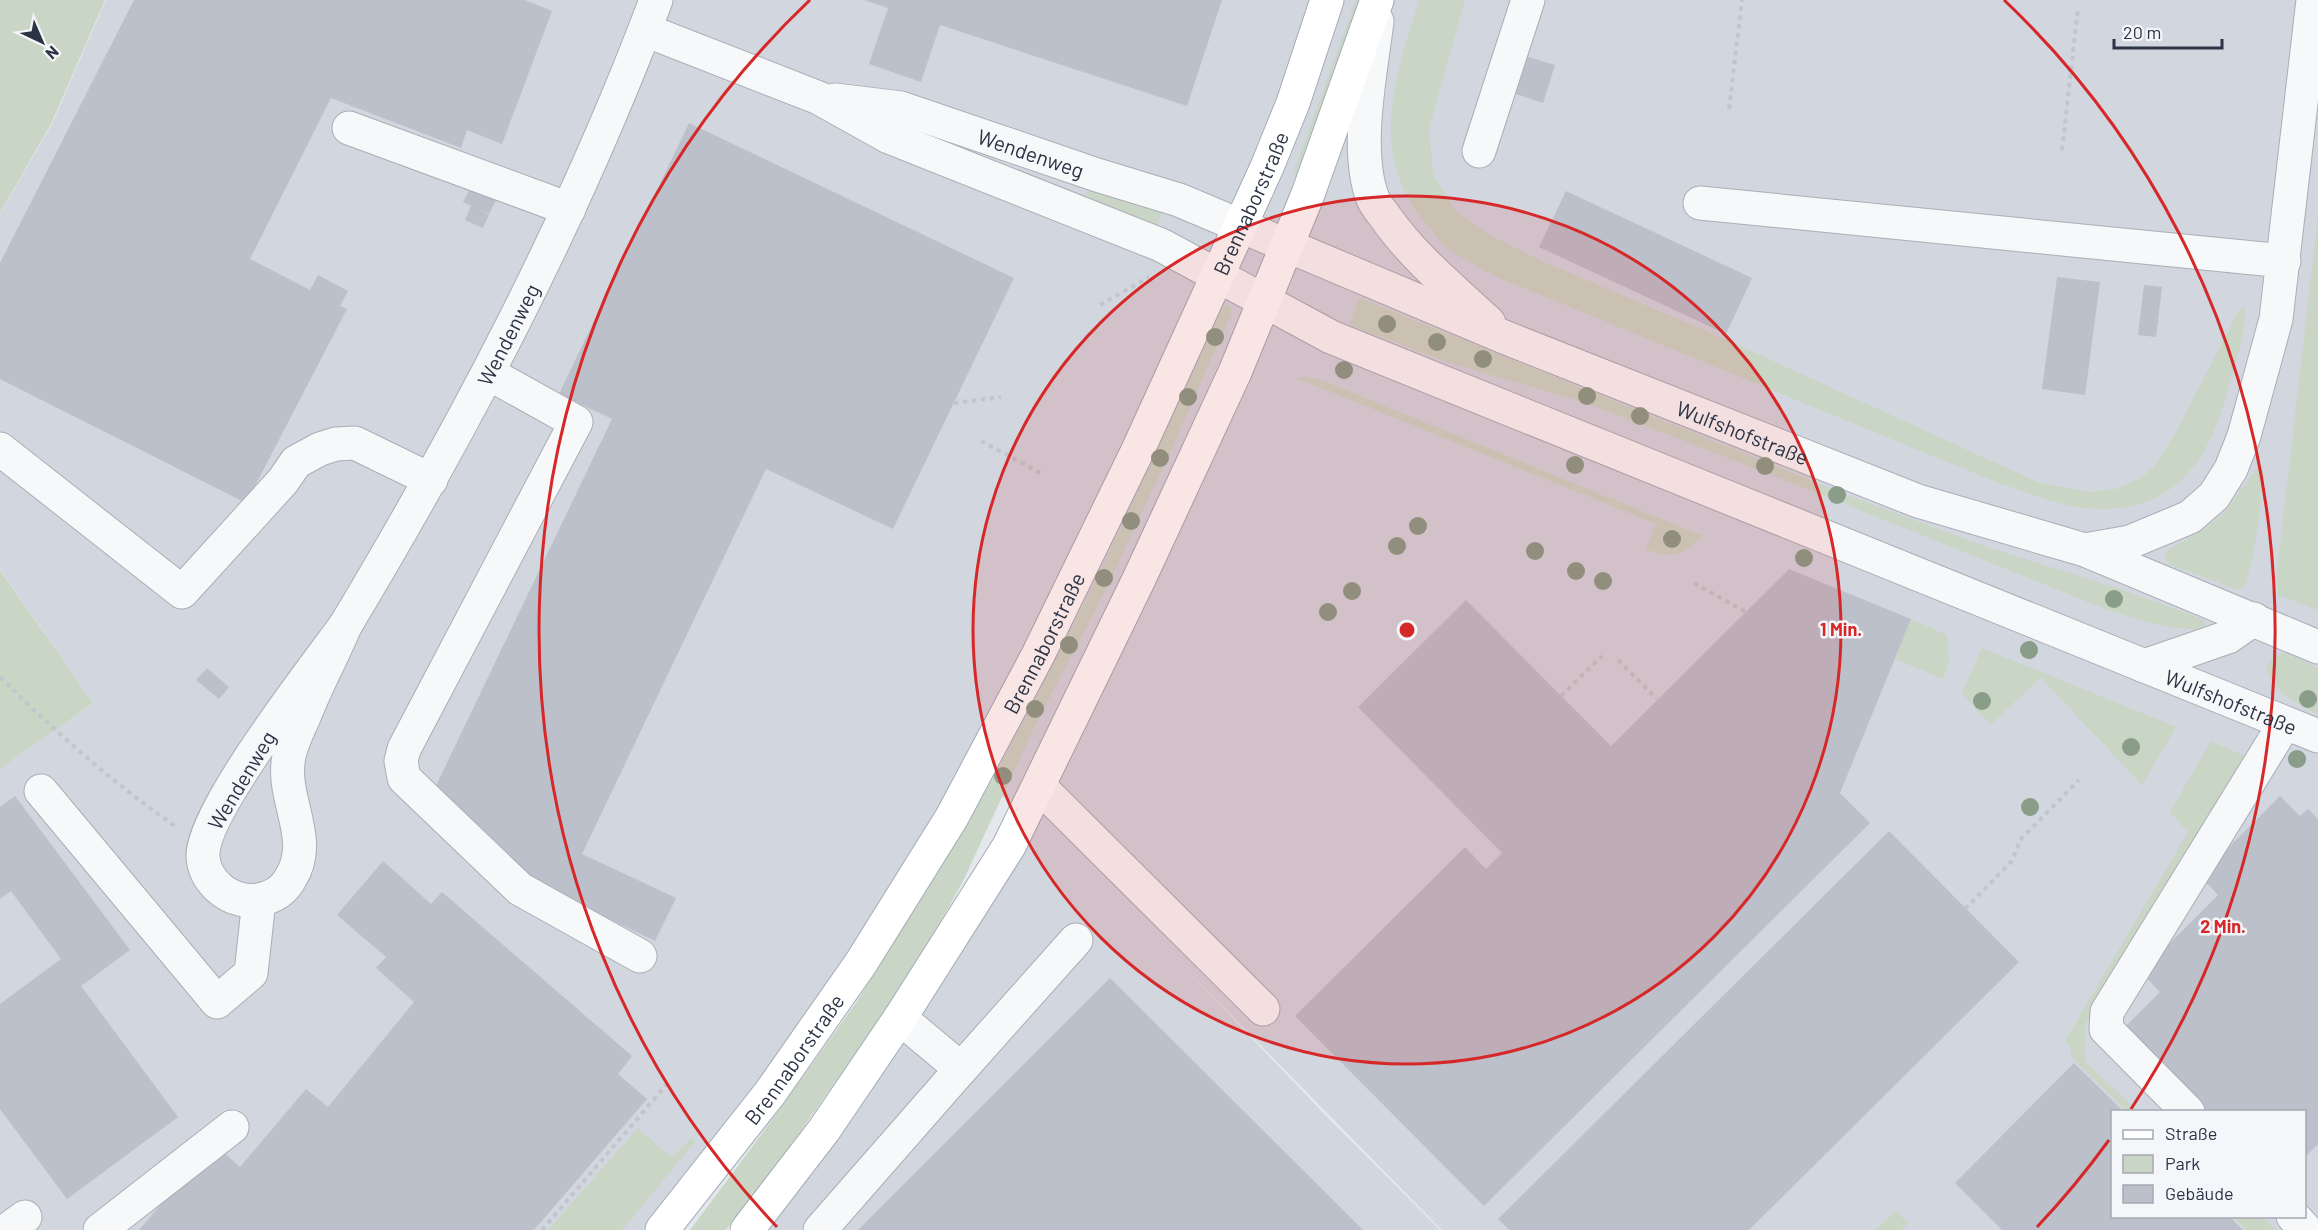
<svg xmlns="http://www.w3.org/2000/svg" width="2318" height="1230" viewBox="0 0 2318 1230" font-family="Barlow,sans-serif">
  <rect width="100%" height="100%" fill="#e4e7ec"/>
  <!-- built -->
  <path fill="#d2d6de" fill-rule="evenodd" d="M106 0H2318V1230H1442L1176 959 1329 1119 1440 1230H758L1034 814 965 776 859 950 651 1230H0V769L93 703 0 569V214L52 124ZM2112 1112H2304V1216H2112Z"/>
  <!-- green -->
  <g fill="#c9d6c5">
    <path d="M0 0H105L51 124 0 213Z"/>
    <path d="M1356 0H1367L1302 178 1293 174Z"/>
    <path d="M1419 0H1465L1429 128 1433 174 1457 213 1492 236 1535 258 1734 343 2037 482 2090 492 2116 489 2139 479 2154 467 2177 430 2240 308 2245 307C2246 336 2234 365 2227 392 2208 467 2167 517 2084 508 2056 505 2028 492 2001 484L1497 277C1482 268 1464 260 1449 249 1441 244 1435 233 1428 226 1366 155 1395 80 1419 0Z"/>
    <path d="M1089 188 1162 211 1157 226 1089 198 1087 192Z"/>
    <path d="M2318 215V610L2278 595 2277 572Z"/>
    <path d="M1359 298 1842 493 1987 547 2120 589 2200 618 2205 622V626L2202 629C2168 631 2137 619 2105 609L1795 484 1587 403 1447 362 1350 325Z"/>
    <path d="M1226 305 1232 308 1230 316 1172 448 1104 593 1035 726 963 881 928 944 867 1037 790 1146 726 1230H690L761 1135 856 1003 996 774 1098 577 1222 309Z"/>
    <path d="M1309 377 1324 381 1703 536C1682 555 1673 560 1646 549L1656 524 1296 378Z"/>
    <path d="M2261 468 2264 472C2259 510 2257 551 2244 587L2238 590 2169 564 2165 557 2168 550 2209 526 2223 514 2256 470Z"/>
    <path d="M0 570 93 703 0 769Z"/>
    <path d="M1911 619 1947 635 1949 662 1943 679 1895 659Z"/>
    <path d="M1982 648 2176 727 2142 785 2043 680 2044 675 1990 725 1962 693Z"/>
    <path d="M2287 653 2318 668V714C2297 705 2274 691 2266 669 2270 659 2275 655 2287 653Z"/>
    <path d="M2211 741 2245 756 2085 1025V1061L2137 1111H2127L2071 1057V1047L2065 1041 2188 832 2170 812Z"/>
    <path d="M638 1128 672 1158 691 1138 695 1142 622 1230H548Z"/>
    <path d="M1895 1210 1908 1223 1902 1230H1875Z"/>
    <path d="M2233 1217H2263L2276 1230H2246Z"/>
  </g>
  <!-- building -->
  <g fill="#bbc0ca">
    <path d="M134 0H525L552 11 502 144 467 130 461 148 331 98 250 259 310 290 318 275 348 291 340 306 347 309 246 503 0 379V263Z"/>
    <path d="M864 0H1222L1187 106 940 25 921 82 869 64 888 8Z"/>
    <path d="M1525 56 1555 65 1543 103 1513 93Z"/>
    <path d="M689 123 1014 278 893 529 766 469 582 854 676 898 655 941 532 882 432 794 612 419 559 394Z"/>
    <path d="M470 188 496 200 489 214 480 210 489 215 483 228 465 220 471 206 463 202Z"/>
    <path d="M1566 191 1752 278 1726 334 1539 247Z"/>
    <path d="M2057 277 2100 282 2085 395 2042 389Z"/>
    <path d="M2144 285 2162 287 2156 337 2138 335Z"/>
    <path d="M1789 569 1911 619 1840 793 1870 823 1484 1206 1295 1016 1465 847 1486 869 1502 853 1358 707 1466 600 1611 746Z"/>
    <path d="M207 668 229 687 219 699 196 680Z"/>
    <path d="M15 796 130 950 81 986 178 1117 67 1199 0 1109V1004L61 959 11 891 0 899V807Z"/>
    <path d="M2280 796 2300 816 2308 809 2318 819V1144L2304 1158V1112H2207L2124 1028 2160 992 2141 972 2218 895 2200 876Z"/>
    <path d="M1889 831 2019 962 1749 1230H1509L1498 1219Z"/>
    <path d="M383 861 431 904 442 892 632 1056 618 1074 647 1099 534 1230H139L180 1182 222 1151 240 1167 306 1089 328 1107 414 1002 376 968 386 957 337 915Z"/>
    <path d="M1110 978 1363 1230H858Z"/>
    <path d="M2074 1063 2124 1112H2112V1216H2229L2243 1230H2002L1955 1183Z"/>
  </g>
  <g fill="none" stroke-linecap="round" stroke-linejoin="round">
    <defs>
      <g id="minor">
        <path d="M1377 21C1371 72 1354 150 1373 199 1376 206 1382 212 1386 218 1414 258 1454 290 1489 323"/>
        <path id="s1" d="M645 30 819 98 889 137 1161 245 1331 337 2318 736"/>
        <path id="s2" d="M835 100 901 108 1097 175 1179 200 1504 337 1918 501 2085 550 2318 647"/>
        <path d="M349 128 569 209"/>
        <path d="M1479 151 1528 0"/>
        <path d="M1700 203 2284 261"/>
        <path d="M488 373 576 422 404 749 401 761 404 778 520 889 640 956"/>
        <path d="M0 449 182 592 283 481 296 462 320 449 336 444 355 443 431 480"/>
        <path d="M2085 550 2130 542 2190 517 2214 496 2231 469 2244 436 2276 319 2313 0"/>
        <path id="s3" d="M345 626C465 426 574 219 656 0"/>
        <path d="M345 626C332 657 316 686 304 717 298 730 292 742 289 756 280 799 316 839 290 879 285 888 276 895 266 898 250 904 231 899 219 888 210 880 204 870 203 857 200 814 315 667 345 626Z"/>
        <path d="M2144 666 2228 637 2254 619"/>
        <path d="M1039 786 1263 1009"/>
        <path d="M41 791 217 1002 251 973 259 900"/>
        <path d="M961 1069 1076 940"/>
        <path d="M2188 1112 2106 1029 2107 1012 2285 723"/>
        <path d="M2293 1216 2306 1230"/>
        <path d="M7 1230 25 1217"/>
        <path d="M100 1230 232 1127"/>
        <path d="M820 1230 961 1069 900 1018"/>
      </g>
      <g id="major">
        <path id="s4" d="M662 1230 770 1093 861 963 952 817 1038 655 1137 452 1267 167 1293 103 1327 0"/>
        <path d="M747 1230 824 1130 900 1018 1009 846 1139 579 1235 372 1308 194 1377 0"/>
      </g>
    </defs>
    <!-- minor casing -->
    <use href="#minor" stroke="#a9aeb7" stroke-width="35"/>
    <!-- major casing -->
    <use href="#major" stroke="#a3abb8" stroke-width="35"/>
    <!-- path -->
    <g stroke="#c2c5cb" stroke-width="4" stroke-dasharray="4.5 4.5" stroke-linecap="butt">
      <path d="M1729 109 1742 0"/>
      <path d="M2062 150 2078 8"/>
      <path d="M1100 305 1149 277"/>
      <path d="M954 403 1001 397"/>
      <path d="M981 441 1044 475"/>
      <path d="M1694 583 1746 612"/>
      <path d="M1618 660 1657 699"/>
      <path d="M0 677C54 731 112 782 175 826"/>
      <path d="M1561 696 1602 656"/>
      <path d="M1965 909 2012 861 2020 840 2079 780"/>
      <path d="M542 1230 667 1084"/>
    </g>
    <!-- minor -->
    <use href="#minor" stroke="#f7f8fa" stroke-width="33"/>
    <!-- major -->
    <use href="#major" stroke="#fff" stroke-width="33"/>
  </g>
  <!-- trees -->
  <g fill="#899d89">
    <circle cx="1387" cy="324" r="9"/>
    <circle cx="1215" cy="337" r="9"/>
    <circle cx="1437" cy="342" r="9"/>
    <circle cx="1483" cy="359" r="9"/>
    <circle cx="1344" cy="370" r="9"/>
    <circle cx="1587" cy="396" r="9"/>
    <circle cx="1188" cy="397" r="9"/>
    <circle cx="1640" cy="416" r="9"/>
    <circle cx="1160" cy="458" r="9"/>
    <circle cx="1575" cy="465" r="9"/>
    <circle cx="1765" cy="466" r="9"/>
    <circle cx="1837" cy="495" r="9"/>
    <circle cx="1131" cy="521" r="9"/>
    <circle cx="1418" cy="526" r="9"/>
    <circle cx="1672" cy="539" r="9"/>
    <circle cx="1397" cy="546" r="9"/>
    <circle cx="1535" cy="551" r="9"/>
    <circle cx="1804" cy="558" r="9"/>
    <circle cx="1576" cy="571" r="9"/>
    <circle cx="1104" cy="578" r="9"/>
    <circle cx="1603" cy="581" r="9"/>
    <circle cx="1352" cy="591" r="9"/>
    <circle cx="2114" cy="599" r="9"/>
    <circle cx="1328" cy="612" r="9"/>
    <circle cx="1069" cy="645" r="9"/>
    <circle cx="2029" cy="650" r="9"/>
    <circle cx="2308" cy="699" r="9"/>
    <circle cx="1982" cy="701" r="9"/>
    <circle cx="1035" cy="709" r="9"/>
    <circle cx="2131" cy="747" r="9"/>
    <circle cx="2297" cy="759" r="9"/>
    <circle cx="1003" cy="776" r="9"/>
    <circle cx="2030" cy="807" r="9"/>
  </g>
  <!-- distance rings -->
  <circle cx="1407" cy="630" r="434" fill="#d62828" fill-opacity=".12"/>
  <g fill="none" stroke="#d62828" stroke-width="3">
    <circle cx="1407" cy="630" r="434"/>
    <path d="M2109 1140A868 868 0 0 1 2037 1227M777 1227A868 868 0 0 1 810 0M2004 0A868 868 0 0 1 2131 1109"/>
  </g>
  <g text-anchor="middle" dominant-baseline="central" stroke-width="5" stroke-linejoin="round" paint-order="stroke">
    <!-- street labels -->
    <g font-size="21" fill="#2b3445" stroke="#f4f6f9">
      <text stroke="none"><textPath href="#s2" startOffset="204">Wendenweg</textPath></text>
      <text stroke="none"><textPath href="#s4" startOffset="1188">Brennaborstraße</textPath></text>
      <text stroke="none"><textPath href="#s3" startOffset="334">Wendenweg</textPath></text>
      <text stroke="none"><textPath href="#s2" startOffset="969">Wulfshofstraße</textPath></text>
      <text stroke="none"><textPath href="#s4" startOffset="702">Brennaborstraße</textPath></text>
      <text stroke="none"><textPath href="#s1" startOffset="1724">Wulfshofstraße</textPath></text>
      <text transform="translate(241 780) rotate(-59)">Wendenweg</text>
      <text stroke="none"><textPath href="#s4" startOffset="216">Brennaborstraße</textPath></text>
    </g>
  </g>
  <circle cx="1407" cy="630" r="9" fill="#d62828" stroke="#f4f6f9" stroke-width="3"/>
  <g font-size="18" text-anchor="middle" font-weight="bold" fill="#d62828" stroke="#f4f6f9" stroke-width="5" stroke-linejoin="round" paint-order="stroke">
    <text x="1841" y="636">1 Min.</text>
    <text x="2223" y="933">2 Min.</text>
  </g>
  <!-- legend -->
  <rect x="2111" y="1110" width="195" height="108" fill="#f4f6f9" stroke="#a4a8b1" stroke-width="1.5"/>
  <rect x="2123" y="1130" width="30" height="9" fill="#ffffff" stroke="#a4a8b1" stroke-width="1.5"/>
  <text x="2165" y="1140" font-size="18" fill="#2b3445">Straße</text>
  <rect x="2123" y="1155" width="30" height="18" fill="#c9d6c5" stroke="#a4a8b1" stroke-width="1.5"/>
  <text x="2165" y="1170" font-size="18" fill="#2b3445">Park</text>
  <rect x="2123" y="1185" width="30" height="18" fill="#bbc0ca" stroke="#a4a8b1" stroke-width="1.5"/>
  <text x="2165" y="1200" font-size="18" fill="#2b3445">Gebäude</text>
  <!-- north arrow -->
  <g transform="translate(42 42) rotate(136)" stroke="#f4f6f9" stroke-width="4.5" paint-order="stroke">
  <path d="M0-4.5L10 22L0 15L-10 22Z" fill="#2b3445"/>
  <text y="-9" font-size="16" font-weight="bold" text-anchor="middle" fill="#2b3445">N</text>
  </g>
  <!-- scale -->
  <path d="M2114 39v9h108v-9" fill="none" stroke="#2b3445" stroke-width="3"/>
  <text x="2123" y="39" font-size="18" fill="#2b3445" stroke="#f4f6f9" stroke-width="4.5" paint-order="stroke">20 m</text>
</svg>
